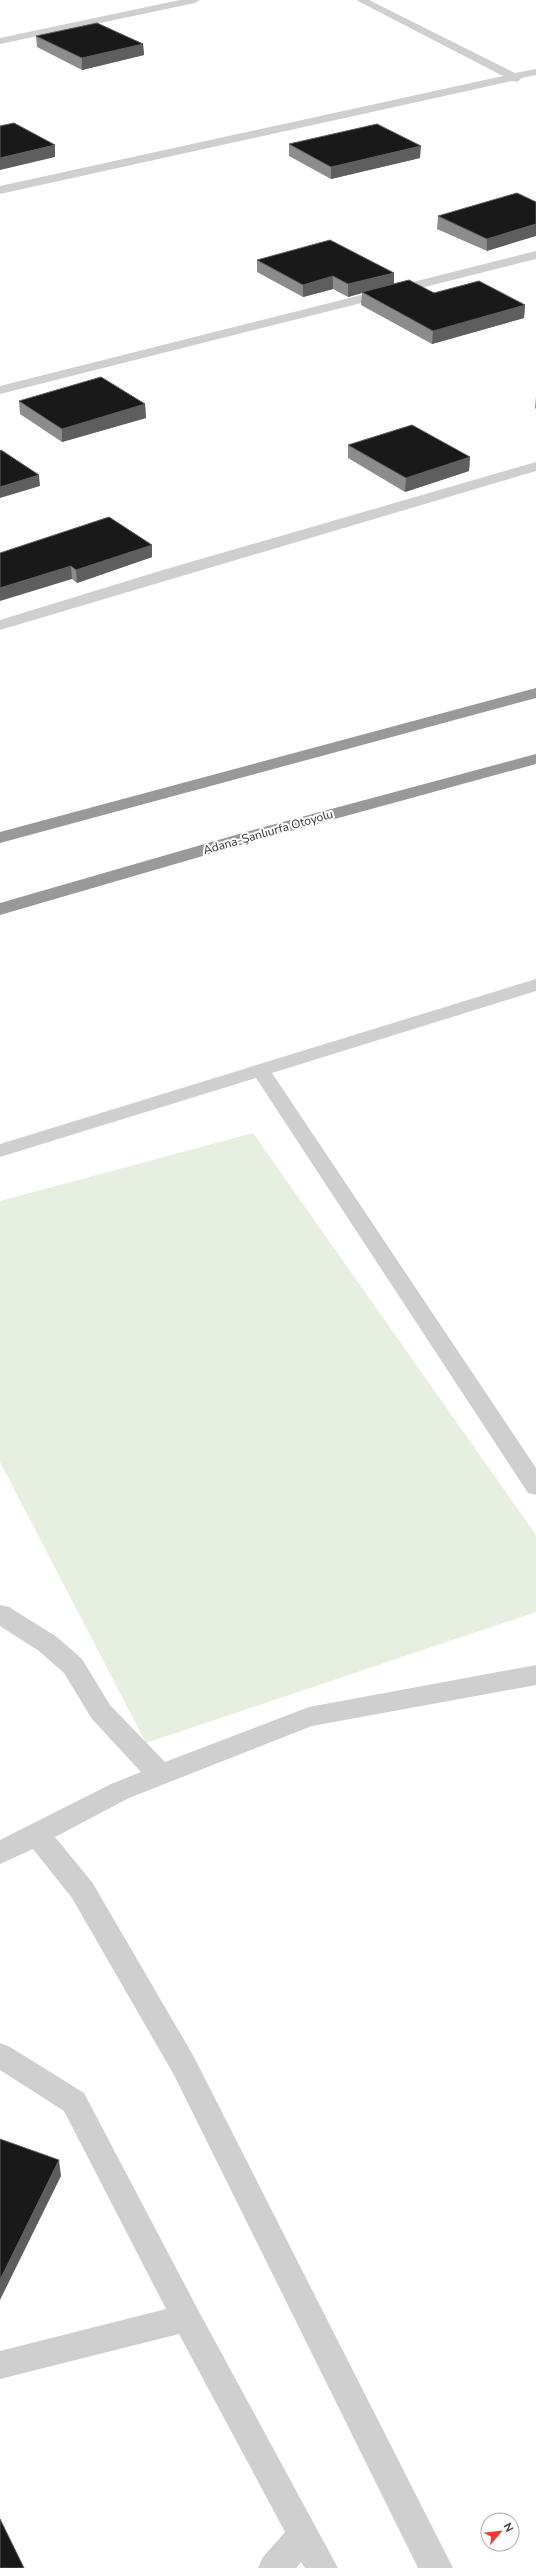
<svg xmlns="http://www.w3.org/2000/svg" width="536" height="2568" viewBox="0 0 536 2568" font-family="'Nunito Sans',sans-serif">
  <rect width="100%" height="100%" fill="#fff"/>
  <!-- green -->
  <path fill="#e6efe0" d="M253 1133 536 1535V1612L146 1743 0 1462V1201Z"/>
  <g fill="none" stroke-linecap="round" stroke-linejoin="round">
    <!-- lane -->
    <path fill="#cfcfcf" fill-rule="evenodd" d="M0 2043 10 2047 84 2093 197 2308 338 2568H305L301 2562 296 2568H258L263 2557 285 2532 179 2334 0 2379V2351L166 2309 64 2111 0 2070Z"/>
    <!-- street -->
    <g fill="#cfcfcf" fill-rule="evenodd">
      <path d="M180 0H200L195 3 0 44V38Z"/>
      <path d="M356 0H369L515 73 536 69V75L522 78 517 82 512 81 0 194V186L503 76Z"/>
      <path d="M536 251V259L0 394V386Z"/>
      <path d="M536 462V471L0 630V620L163 570Z"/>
      <path d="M536 979V991L272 1073 536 1468V1495L528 1493 256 1078 0 1157V1144Z"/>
      <path d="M0 1605 9 1607 57 1637 82 1659 110 1705 165 1762 309 1707 536 1665V1685L312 1726 129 1798 55 1837 92 1882 194 2057 453 2568H418L174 2075 72 1898 33 1849 0 1864V1840L111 1784 141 1772 92 1719 64 1673 39 1651 0 1626Z"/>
    </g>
    <!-- highway -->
    <g fill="#999" fill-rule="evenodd">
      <path d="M536 688V698L0 843V832Z"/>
      <path d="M536 754V764L258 840 0 915V903L246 832Z"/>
    </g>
  </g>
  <!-- wall -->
  <g fill="#8c8c8c">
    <path d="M36 36 143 44 144 55 82 70 37 47Z"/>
    <path d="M289 144 420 158 331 179 289 156Z"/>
    <path d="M536 202 487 251 437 229 438 216Z"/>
    <path d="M257 260 394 284 434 293 525 305 524 318 432 344 361 305 362 293 348 297 333 289 303 297 257 272Z"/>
    <path d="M536 396V409L535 408Z"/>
    <path d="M19 401 145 404 146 418 62 442 20 414Z"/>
    <path d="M348 445 470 457 469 471 405 492 348 458Z"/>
    <path d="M152 545V557L77 583 72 579 0 553Z"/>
  </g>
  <!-- shaded-wall -->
  <g fill="#5e5e5e">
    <path d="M143 44 144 55 82 70V58Z"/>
    <path d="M55 145V157L0 170V158Z"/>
    <path d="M421 146 420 158 331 179V167Z"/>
    <path d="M536 224V236L487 251V239Z"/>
    <path d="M394 273V285L362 292V293L348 297V284Z"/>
    <path d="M333 276V289L303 297V285Z"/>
    <path d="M525 305 524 318 432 344 433 331Z"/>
    <path d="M145 404 146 418 62 442V429Z"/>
    <path d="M470 457 469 471 405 492 406 478Z"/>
    <path d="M39 475 40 486 0 498V487Z"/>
    <path d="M152 545V557L77 583 76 570Z"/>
    <path d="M71 566 72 579 0 601V588Z"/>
    <path d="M59 2160 61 2176 0 2300V2280Z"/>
  </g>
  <!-- building -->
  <g fill="#191919" stroke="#5e5e5e">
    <path d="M97 23 143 44 82 58 36 36Z"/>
    <path d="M14 123 55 145 0 158V126Z"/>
    <path d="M377 124 421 146 331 167 289 144Z"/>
    <path d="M517 193 536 202V224L487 239 438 216Z"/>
    <path d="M330 240 394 273 348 284 333 276 303 285 257 260Z"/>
    <path d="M409 280 434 293 479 281 525 305 433 331 362 292Z"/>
    <path d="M101 377 145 404 62 429 19 401Z"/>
    <path d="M412 425 470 457 406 478 348 445Z"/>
    <path d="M1 450 39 475 0 487V451Z"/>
    <path d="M109 517 152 545 76 570 71 566 0 588V553Z"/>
    <path d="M0 2139 59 2160 0 2280Z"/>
    <path d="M0 2519 24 2568H0Z"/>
  </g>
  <g text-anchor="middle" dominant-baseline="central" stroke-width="4" stroke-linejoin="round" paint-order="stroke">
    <!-- street labels -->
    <g font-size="12" fill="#323232" stroke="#fff">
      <text transform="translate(268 832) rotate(-16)">Adana-Şanlıurfa Otoyolu</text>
    </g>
  </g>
  <!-- north arrow -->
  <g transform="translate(500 2532) rotate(62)"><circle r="19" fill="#ffffff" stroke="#adadad"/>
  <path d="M0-3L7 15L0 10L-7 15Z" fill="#f0392d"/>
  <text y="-6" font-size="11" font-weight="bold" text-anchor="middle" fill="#323232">N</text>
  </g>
</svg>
